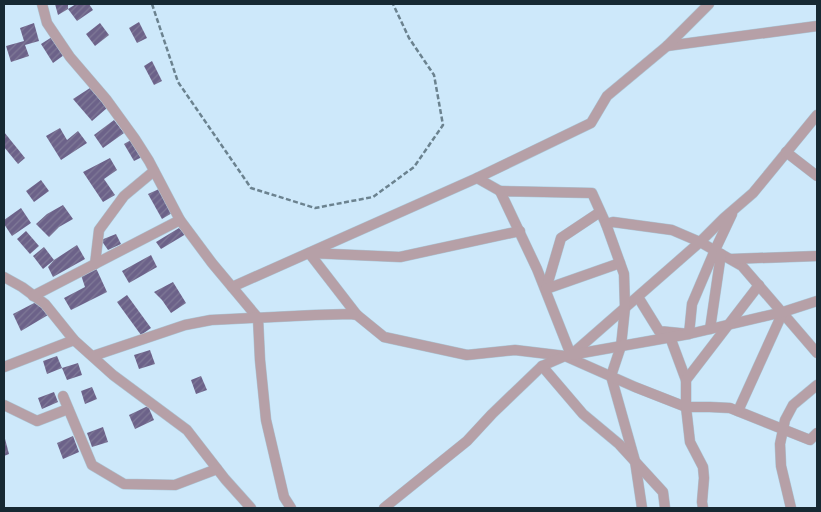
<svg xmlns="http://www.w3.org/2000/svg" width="821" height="512" viewBox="0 0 821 512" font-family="'Varela Round',sans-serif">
  <defs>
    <pattern id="building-hatch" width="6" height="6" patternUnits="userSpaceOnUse" patternTransform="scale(1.25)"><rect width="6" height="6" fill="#6c6289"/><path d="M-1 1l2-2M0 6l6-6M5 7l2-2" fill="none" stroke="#7f7997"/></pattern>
  </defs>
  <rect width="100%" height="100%" fill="#cde8fa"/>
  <!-- building -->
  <g fill="url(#building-hatch)">
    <path d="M55 4H68V9L58 15Z"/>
    <path d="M76 4H89L93 10 77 21 68 9Z"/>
    <path d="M139 22 147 38 137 43 129 28Z"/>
    <path d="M34 23 39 41 25 45 29 56 11 62 6 46 24 41 20 28Z"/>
    <path d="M100 23 109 35 95 46 86 34Z"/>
    <path d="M52 37 64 55 53 63 41 44Z"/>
    <path d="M152 61 162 81 154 85 144 66Z"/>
    <path d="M90 88 107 108 92 121 73 99Z"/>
    <path d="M114 120 124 133 103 148 94 135Z"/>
    <path d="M60 128 67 140 78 131 87 143 61 160 46 136Z"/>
    <path d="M4 132 25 158 18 164 4 147Z"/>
    <path d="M131 140 142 157 134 161 124 144Z"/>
    <path d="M110 158 117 170 104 179 115 195 103 202 83 172Z"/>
    <path d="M41 180 49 191 34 202 26 191Z"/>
    <path d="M159 189 172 213 162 219 148 194Z"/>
    <path d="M63 205 73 219 59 227 49 237 36 224 47 214Z"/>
    <path d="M21 208 31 223 12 236 4 224V220Z"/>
    <path d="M179 228 186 234 161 249 156 242Z"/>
    <path d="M26 231 39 246 30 254 17 239Z"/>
    <path d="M116 234 121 244 108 250 101 240Z"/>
    <path d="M77 245 85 259 53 277 48 267 54 260Z"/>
    <path d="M44 247 54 260 43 269 33 256Z"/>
    <path d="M151 255 157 267 129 283 122 271Z"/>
    <path d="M96 268 107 292 71 310 64 298 85 287 81 275Z"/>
    <path d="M173 282 186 303 171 313 162 300 154 292Z"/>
    <path d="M127 295 151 328 141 335 117 302Z"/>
    <path d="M38 301 48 315 21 331 13 314Z"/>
    <path d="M150 350 155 364 139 369 134 355Z"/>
    <path d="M57 356 62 368 47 374 43 361Z"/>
    <path d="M78 363 82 375 67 380 62 368Z"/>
    <path d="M201 376 207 390 196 394 191 380Z"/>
    <path d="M92 387 97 399 85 404 81 391Z"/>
    <path d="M54 392 58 402 42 409 38 398Z"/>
    <path d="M148 406 154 420 135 429 129 415Z"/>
    <path d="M103 427 108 442 92 447 87 433Z"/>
    <path d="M4 435 9 454 4 456Z"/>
    <path d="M73 436 79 452 63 459 57 443Z"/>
  </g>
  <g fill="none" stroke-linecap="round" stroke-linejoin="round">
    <defs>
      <g id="street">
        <path d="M42 4 47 23 70 57 106 99 135 139 149 161 180 220 212 263 258 318 260 360 266 420 284 497 291 508"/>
        <path d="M667 46 817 26"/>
        <path d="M817 115 753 193 724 218 700 242 571 355 537 269 500 191 592 193 606 224 613 222 672 230 700 242 742 266 817 353"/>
        <path d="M786 152 817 176"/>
        <path d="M477 178 500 191"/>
        <path d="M606 224 624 274 625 308 621 346 611 376 635 461 642 508"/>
        <path d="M731 259 817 256"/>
        <path d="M95 264 99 230 124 196 154 171"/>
        <path d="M4 277 22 287 45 304 74 340 113 375 187 430 225 479 251 508"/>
        <path d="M232 287 477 178 591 123 607 96 667 46 709 4"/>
        <path d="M546 289 561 238 600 212"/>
        <path d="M546 289 620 263"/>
        <path d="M33 296 180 220"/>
        <path d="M638 297 659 331 689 334 692 304 715 250 732 214"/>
        <path d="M357 315 309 253 400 257 520 231"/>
        <path d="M710 329 721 254"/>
        <path d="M670 337 686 380"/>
        <path d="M93 356 185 325 211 320 315 315 351 314 357 315 384 337 467 355 515 350 565 356 635 387 686 407H710L730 408 810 440 817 433"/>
        <path d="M542 366 583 414 619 444 663 492 665 508"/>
        <path d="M4 367 74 340"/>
        <path d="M63 396 92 465 124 484 175 485 217 469"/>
        <path d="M4 405 37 421 68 409"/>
        <path d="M738 411 783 312"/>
        <path d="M384 508 467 441 492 414 542 366 565 356 689 334 783 312 817 301"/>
        <path d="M703 508 702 502 704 478 703 467 690 442 686 407V380L759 285"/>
        <path d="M791 508 781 466 780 444 785 420 793 405 817 385"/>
      </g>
    </defs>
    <!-- street casing -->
    <use href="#street" stroke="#acc6d6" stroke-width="11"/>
    <!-- path -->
    <path stroke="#6b828f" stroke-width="2.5" stroke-dasharray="5 2.5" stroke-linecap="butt" d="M152 4 178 82 251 188 315 208 373 197 414 167 443 125 434 75 409 38 393 4"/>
    <!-- street -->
    <use href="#street" stroke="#b6a0a7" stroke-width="10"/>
  </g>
  <!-- border -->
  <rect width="821" height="512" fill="none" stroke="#172933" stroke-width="10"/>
</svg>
